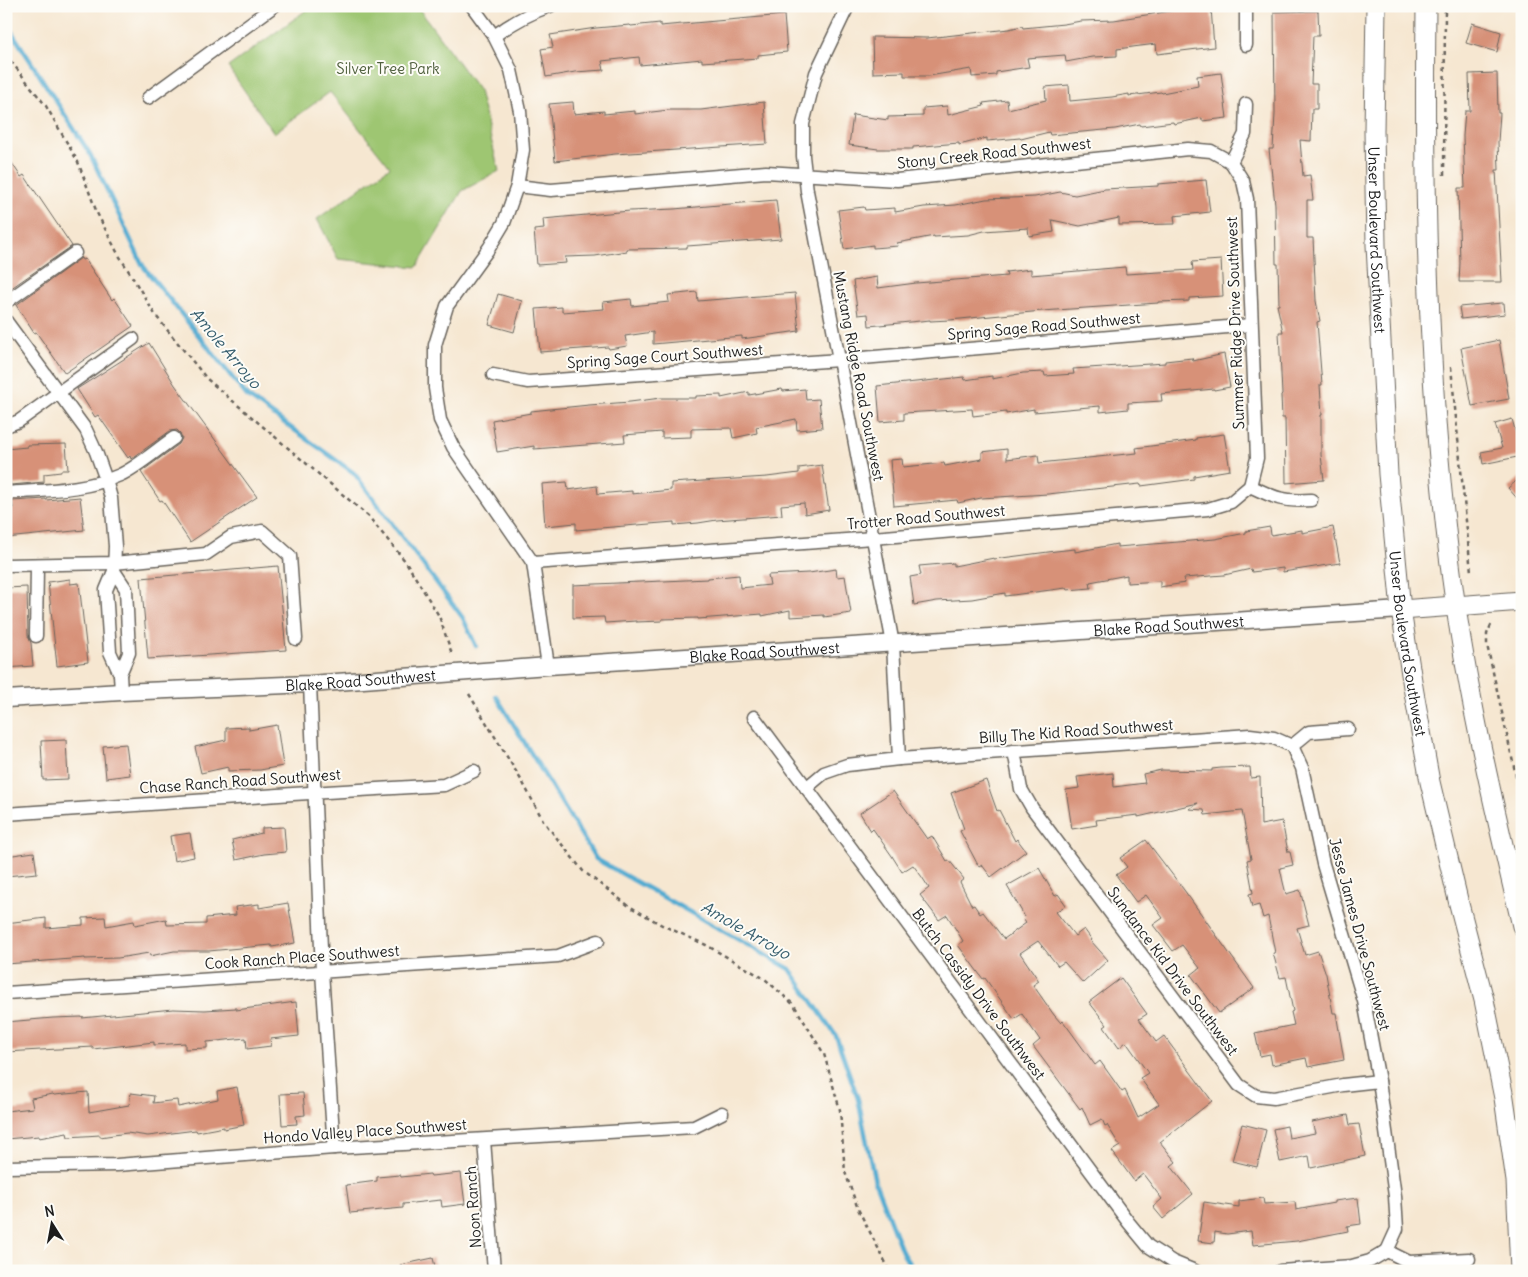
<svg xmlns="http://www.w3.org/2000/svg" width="1528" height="1277" viewBox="0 0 1528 1277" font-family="Delius,sans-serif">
  <rect width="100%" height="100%" fill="#fdfcf7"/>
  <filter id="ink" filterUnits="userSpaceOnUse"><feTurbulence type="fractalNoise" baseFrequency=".02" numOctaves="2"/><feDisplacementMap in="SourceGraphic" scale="10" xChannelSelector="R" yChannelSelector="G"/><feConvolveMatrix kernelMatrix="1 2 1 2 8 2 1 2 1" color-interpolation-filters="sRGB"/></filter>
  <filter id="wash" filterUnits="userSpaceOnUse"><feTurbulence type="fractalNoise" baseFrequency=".0096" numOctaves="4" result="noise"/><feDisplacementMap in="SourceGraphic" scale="20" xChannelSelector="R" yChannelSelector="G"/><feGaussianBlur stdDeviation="1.12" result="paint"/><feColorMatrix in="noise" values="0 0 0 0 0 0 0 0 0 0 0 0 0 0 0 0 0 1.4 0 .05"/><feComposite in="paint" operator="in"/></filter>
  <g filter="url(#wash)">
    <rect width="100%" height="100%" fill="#f6e7d1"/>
    <!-- green -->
    <path fill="#9ec672" stroke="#5d7147" d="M312 6H417L479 91 499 171 462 191 417 267 338 259 317 219 390 167 330 92 274 133 228 67Z"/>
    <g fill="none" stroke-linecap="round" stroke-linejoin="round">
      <!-- stream -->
      <g stroke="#54acd1" stroke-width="4.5">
        <path d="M6 23 90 154 143 266 247 396 354 473 463 618 476 646"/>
        <path d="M496 696 596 859 790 969 836 1036 858 1099 875 1182 903 1254 914 1271"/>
      </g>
    </g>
    <g id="blocks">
      <!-- building -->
      <g fill="#d79178">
        <path d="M1211 8 1214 47 1157 54 1156 44 1117 49V56L1093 57 1066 62 1065 55 1027 58 1029 67 996 72V75L972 77 971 69 929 76H904V72L873 73 872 37 927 38 1009 29 1022 26 1023 28 1064 24 1081 21 1114 20 1184 9Z"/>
        <path d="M1318 11 1319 36H1313L1311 84H1317V109H1312L1311 141 1300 140 1303 176 1310 175 1313 200H1307V238H1313L1316 301 1320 321 1317 322 1322 385H1320L1322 415H1321V455L1324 480 1286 483 1285 418H1282L1281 395 1282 394 1279 332H1283L1277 305H1279L1278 264H1276L1275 204 1269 149H1273L1275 114 1274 12Z"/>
        <path d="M784 15 787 52 758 55V58L702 62V59L640 65 639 57 602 61 604 70 575 72 546 77 541 49 553 47 550 35 596 28 630 25 631 26 660 23V26Z"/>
        <path d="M1472 23 1501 32 1497 52 1466 43Z"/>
        <path d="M1221 73 1227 118 1202 121V118L1174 124 1173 122 1141 126 1140 124 1115 129 1050 135 1049 132 1021 139 1020 138 987 141V138L959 145V143L913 147V149H878L849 145 853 115 888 120V117L923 116V108L947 106 948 115 984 106 983 103 1007 100 1008 109 1046 100 1045 87 1069 85 1070 101 1112 97 1129 94V96L1161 92 1162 93 1198 86 1197 76Z"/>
        <path d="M1497 73 1498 113H1500L1498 142 1499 170H1496L1502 282H1459L1460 263 1458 188H1465L1463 136 1465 111H1470L1469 74Z"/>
        <path d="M573 102 574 114 604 111V114L635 111V114L669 110H701L764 102 767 144 615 154 555 161 549 104Z"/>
        <path d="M6 154 21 177 24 175 72 246 7 291Z"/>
        <path d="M1206 180 1210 212 1174 216 1175 224 1119 225V218L1080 226 1052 220 1054 232 1029 236 1028 228 984 231 968 235 934 237V236L897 243 898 246 873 248V245L844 249 838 210 864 207 865 210 895 208V212L924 207 956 205 986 199 1035 197 1060 192 1075 195 1105 189 1158 186V184Z"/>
        <path d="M776 200 781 239 687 246V248L627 249V251L595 256 565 257 566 263 537 265 534 230 544 229 543 219 630 211 674 209Z"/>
        <path d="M81 258 82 260 85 259 112 300 114 298 133 326 65 373 36 332 34 333 16 305Z"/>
        <path d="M1221 260 1223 296 1189 298V301L1158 302V303L1042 311 950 320 930 321V320L869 326 868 314 858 315 853 281 877 277 878 288 916 283 1007 276 1006 272 1031 269V275L1125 267 1126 274 1193 270 1192 262Z"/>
        <path d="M697 292 698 301 795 293 799 331 742 339V336L653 344V332L625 336 627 346 609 349 608 347 540 352 536 309 562 307V312L604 309 603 302 631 299 632 306 669 302 668 295Z"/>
        <path d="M498 294 522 301 514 332 489 325Z"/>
        <path d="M1502 303H1504L1505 314 1461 319 1459 307Z"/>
        <path d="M1499 340 1509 399 1472 406 1461 348Z"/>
        <path d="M149 343 175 385 257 497 190 542 162 500 160 501 141 472 179 444 182 438 180 433 177 430 170 431 131 459 130 456 128 458 98 415 95 417 77 389Z"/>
        <path d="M1224 354 1230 387 1214 390V389L1161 394 1162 401 1128 403V409L1100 412V406L1034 412V409L1006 414V412L973 416 972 409 904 413V420L880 422 877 386 964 377 965 380 992 376V379L1023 373 1044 372 1045 376 1074 374 1073 369 1165 363V361L1192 358 1193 361Z"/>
        <path d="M782 389 783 391 805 389 806 400 819 399 822 428 797 430 796 419 756 427 757 433 733 438 731 428 691 429V437L662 438V432L624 435 625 442 534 449V446L497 452 492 420 531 413V411L589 405 630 402 661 398H696V396L721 395V398L749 392V395Z"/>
        <path d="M1512 419 1522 456 1483 464 1481 452 1502 448 1495 424Z"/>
        <path d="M1224 434 1230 470 1194 476V479L1141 486 1140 484 1048 494 981 498 958 503 957 500 894 506 890 460 902 459 903 467 944 463 945 466 982 459V452L1007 449V459L1038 455 1039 463 1137 453 1136 448 1196 440V438Z"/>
        <path d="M66 444 68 470H61V472L44 474V482L11 485 10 482H6V449L27 447V445Z"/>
        <path d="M822 465 829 510 805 514 804 503 781 505 782 515 717 520 698 523 674 525V522L576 530V523L545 526 542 484 567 482 568 490 597 486 598 494 632 491V494L671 490V483L767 477 799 473V468Z"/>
        <path d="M1522 476V504L1508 488Z"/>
        <path d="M80 497 84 530 6 538V509L13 508 12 501 46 499V500Z"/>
        <path d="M1270 527 1271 535 1302 530V533L1333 527 1340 563 1283 572V568L1252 572 1251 569 1224 575 1184 578 1185 583 1160 587V581L1127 583V575L1090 582 1091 588 1067 590 1066 588 1005 596V593L972 599 937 601 914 605 910 577 921 575 919 566 954 563V566L994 558V559L1056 551 1075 549V552L1117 544V547L1215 539 1246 533V531Z"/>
        <path d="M278 566 286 650 148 659 141 578Z"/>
        <path d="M836 569 837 577 845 576 851 613 824 617V615L790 617V610L762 616V614L698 619V618L662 619V621L636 622V621L605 623 604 617 573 618V585L708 579V578L739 575 740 588 770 585 768 575 809 573Z"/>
        <path d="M70 579V584L79 583 88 662 57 666 48 582Z"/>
        <path d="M27 587 28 636 31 643 33 666 6 668V588Z"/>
        <path d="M277 725 283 766 260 770 228 771V767L201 773 195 747 226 740V728L249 727V730Z"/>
        <path d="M66 740 68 779 43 780 41 741Z"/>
        <path d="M126 744 130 775 106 778 103 746Z"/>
        <path d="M1250 767 1251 778 1260 777 1261 825 1282 821 1288 852H1290L1293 865 1280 868 1283 882 1286 894 1300 890 1309 925 1297 928 1305 955 1318 951 1326 974 1333 1013H1336L1344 1060 1308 1067 1306 1058 1272 1065 1270 1054 1260 1056 1255 1033 1294 1025 1291 1012 1293 1011 1286 977 1280 978 1273 953H1275L1268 916 1263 918 1259 905 1252 907 1249 894 1253 893 1247 860 1251 859 1242 811 1205 815 1204 810 1189 809 1198 803 1138 817V815L1096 820 1097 825 1072 829 1066 790 1079 788 1077 777 1113 773 1114 787 1145 783 1143 774 1161 770 1212 771V769L1221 768Z"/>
        <path d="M986 780 997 811 999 810 1015 841 1017 839 1026 851 991 877 982 865 979 867 960 831 964 829 951 793Z"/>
        <path d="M893 791 927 839 932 836 947 861 949 860 964 879 960 882 972 906 974 905 980 914 983 912 1004 939 1026 923 1023 919 1025 917 1007 886 1039 868 1055 896 1058 894 1066 905 1056 912 1075 936 1084 929 1092 940 1091 941 1108 960 1083 983 1064 962 1058 966 1038 941 1020 953 1039 981 1033 985 1054 1015 1061 1023 1063 1021 1095 1065 1100 1061 1122 1092 1125 1090 1138 1118 1159 1104 1140 1078 1148 1073 1126 1042 1119 1048 1104 1027 1107 1025 1089 1002 1121 978 1147 1014 1139 1019 1156 1042 1164 1036 1212 1101 1160 1142 1176 1162 1171 1166 1193 1194 1163 1219 1153 1207 1162 1199 1143 1174 1134 1181 1112 1151 1120 1146 1107 1125 1105 1126 1102 1119 1090 1125 1082 1107 1080 1109 1033 1046 1040 1040 1022 1014 1014 1019 985 978 983 979 958 945 963 941 947 915 939 920 920 895 929 888 922 877 913 865 902 872 892 856 873 829 871 831 860 813Z"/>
        <path d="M284 827 286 852 264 854 236 860 232 840 262 833V828Z"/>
        <path d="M190 833 194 857 174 861 170 836Z"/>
        <path d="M1146 840 1184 890 1254 988 1219 1013 1191 975 1200 968 1182 945 1173 951 1153 925 1163 918 1146 895 1136 902 1116 875 1127 867 1120 858Z"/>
        <path d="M34 852 37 873 6 876V856Z"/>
        <path d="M288 903 295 943 272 947 271 945 209 951H174L150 956 149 953 118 958 85 959V958L6 964V923L46 918V928L83 925V918L105 917 106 926 134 921 135 925 166 919 167 925 206 924V918L236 915 235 907 259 904V908Z"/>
        <path d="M296 1002 299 1036 270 1039 271 1046 247 1049 246 1038 207 1042V1048L185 1049V1043L154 1045V1042L93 1049V1047L6 1052V1022L53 1018 82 1017V1018L173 1009 205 1010 236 1008V1010Z"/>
        <path d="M237 1087 244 1125 224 1129V1127L197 1132 196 1130 148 1136 127 1133 100 1137V1135L68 1137 67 1133 39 1138V1136L6 1139V1111L33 1108 31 1098 53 1094 54 1095 88 1092 89 1112 129 1105 131 1093 154 1096 153 1103 177 1100 178 1107 218 1099 217 1091Z"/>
        <path d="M303 1093 305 1115 296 1116 297 1124 282 1125 280 1094Z"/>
        <path d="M1348 1115 1350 1125 1359 1124 1365 1156 1311 1168 1309 1156 1280 1162 1273 1129 1287 1126 1289 1138 1315 1133 1312 1122Z"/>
        <path d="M1242 1124 1266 1130 1257 1167 1232 1161Z"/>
        <path d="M461 1173 465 1204 442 1207 441 1200 403 1204V1208L350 1213 346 1185 377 1181V1177L400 1175 401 1177 430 1174 431 1176Z"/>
        <path d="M1263 1198 1264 1204 1295 1202 1296 1210 1334 1203V1201L1358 1198 1361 1224 1347 1226 1348 1231 1297 1241 1253 1245 1251 1231 1227 1234 1215 1232 1214 1243 1198 1241 1204 1202 1239 1207V1201Z"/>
        <path d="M433 1258 436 1271H400V1265Z"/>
      </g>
    </g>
  </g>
  <g filter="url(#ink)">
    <use href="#blocks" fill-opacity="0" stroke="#68635b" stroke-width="1"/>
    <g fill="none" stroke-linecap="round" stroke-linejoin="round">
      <defs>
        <g id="minor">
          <path d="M472 6 494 36 511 70 520 111 523 150 517 186 504 223 489 248 447 306 435 345V388L440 420 453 447 533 563 548 666"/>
          <path d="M848 6 816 73 803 124V156L807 191 893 644 899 759"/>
          <path d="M494 36C512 23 529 13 550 6"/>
          <path d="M1246 45V6"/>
          <path d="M148 98 274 6"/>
          <path d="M1231 162 1243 181 1247 199 1257 458 1250 486"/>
          <path d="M517 186 551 190 766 172 897 180 1188 149 1211 151 1231 162 1245 134 1246 104"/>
          <path d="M6 302 75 253"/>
          <path d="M6 321 86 430 96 452 106 480 111 498 115 546 114 571 106 590 110 652 120 674 121 692"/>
          <path d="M493 375 528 382 839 360 1251 325"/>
          <path d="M6 426 19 421 133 339"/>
          <path d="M6 493C44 490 84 491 120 475 136 468 159 448 174 438"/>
          <path d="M533 563 873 538 1208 509 1231 502 1250 486C1275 498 1283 502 1311 500"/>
          <path d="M6 565 114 563 206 554 231 537 262 531 290 556 296 639"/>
          <path d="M114 571 126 589 129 653 120 674"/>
          <path d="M36 636 37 566"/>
          <path d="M310 684 322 972 334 1148"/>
          <path d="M754 717 1129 1223 1148 1246 1173 1262 1195 1271"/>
          <path d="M1292 746 1302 768 1323 864 1364 1001 1379 1081 1395 1196 1397 1229 1387 1251"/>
          <path d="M1014 751 1021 789 1032 808 1239 1085 1256 1096 1274 1098 1343 1085 1379 1081"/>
          <path d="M806 788 824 773 847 765 899 759 1250 735 1274 738 1292 746 1309 732 1348 729"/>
          <path d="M6 814 293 794 444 785 474 771"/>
          <path d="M6 993 558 956 598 941"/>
          <path d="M484 1140 494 1271"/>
          <path d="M6 1167 117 1165 334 1148 694 1127 722 1113"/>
          <path d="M1280 1271 1352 1266 1370 1261 1387 1251 1409 1262 1469 1259"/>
        </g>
        <g id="tertiary">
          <path id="s1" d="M6 699 121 692 310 684 548 666 1401 610"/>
        </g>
        <g id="secondary">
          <path id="s2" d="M1376 6 1374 131 1376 245 1388 474 1401 610 1413 687 1430 782 1459 904 1484 1000 1504 1098 1516 1181 1520 1271"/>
          <path d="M1426 6C1424 189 1427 374 1449 556 1464 681 1493 803 1522 926"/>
          <path d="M1401 610 1522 601"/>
        </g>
      </defs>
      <!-- minor casing -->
      <use href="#minor" stroke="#68635b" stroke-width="15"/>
      <!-- tertiary casing -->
      <use href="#tertiary" stroke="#68635b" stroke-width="19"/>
      <!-- secondary casing -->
      <use href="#secondary" stroke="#68635b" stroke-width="21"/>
      <!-- path -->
      <g stroke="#68635b" stroke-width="2.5" stroke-dasharray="4 4" stroke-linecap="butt">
        <path d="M6 55 46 106 78 162 97 213 117 252 156 316 207 379 368 516 406 562 439 616 452 654"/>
        <path d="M1444 175 1445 6"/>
        <path d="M1451 367 1471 572"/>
        <path d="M1491 625 1487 634V645L1522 803"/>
        <path d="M469 694 523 783 544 822 583 871 629 906 662 925 706 945 765 979 794 1005 824 1054 840 1110 845 1172 858 1209 890 1271"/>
      </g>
      <!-- minor -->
      <use href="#minor" stroke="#fff" stroke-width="12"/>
      <!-- tertiary -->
      <use href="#tertiary" stroke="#fff" stroke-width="16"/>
      <!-- secondary -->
      <use href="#secondary" stroke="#fff" stroke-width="19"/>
    </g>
  </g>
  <g text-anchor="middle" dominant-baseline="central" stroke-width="4" stroke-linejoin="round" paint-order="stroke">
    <!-- park labels -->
    <g font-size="15" fill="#50603e" stroke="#fdfcf7">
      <text x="388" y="68">Silver Tree Park</text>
    </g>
    <!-- street labels -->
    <g font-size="15" fill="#1c1c1c" stroke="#fdfcf7">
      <text transform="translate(994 153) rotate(-6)">Stony Creek Road Southwest</text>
      <text stroke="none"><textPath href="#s2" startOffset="234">Unser Boulevard Southwest</textPath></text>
      <text transform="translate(1235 323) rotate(-92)">Summer Ridge Drive Southwest</text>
      <text transform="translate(1044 326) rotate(-5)">Spring Sage Road Southwest</text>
      <text transform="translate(665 356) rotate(-4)">Spring Sage Court Southwest</text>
      <text transform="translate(859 376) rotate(79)">Mustang Ridge Road Southwest</text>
      <text transform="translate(926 517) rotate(-5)">Trotter Road Southwest</text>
      <text stroke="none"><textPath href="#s1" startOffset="1165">Blake Road Southwest</textPath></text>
      <text stroke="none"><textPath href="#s2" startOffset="639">Unser Boulevard Southwest</textPath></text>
      <text stroke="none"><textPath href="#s1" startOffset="760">Blake Road Southwest</textPath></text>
      <text stroke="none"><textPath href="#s1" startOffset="355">Blake Road Southwest</textPath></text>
      <text transform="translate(1076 731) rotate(-4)">Billy The Kid Road Southwest</text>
      <text transform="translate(240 781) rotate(-4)">Chase Ranch Road Southwest</text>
      <text transform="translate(1360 934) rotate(75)">Jesse James Drive Southwest</text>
      <text transform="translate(302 957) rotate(-4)">Cook Ranch Place Southwest</text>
      <text transform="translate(1173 971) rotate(53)">Sundance Kid Drive Southwest</text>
      <text transform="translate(979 994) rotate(53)">Butch Cassidy Drive Southwest</text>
      <text transform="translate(365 1131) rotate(-4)">Hondo Valley Place Southwest</text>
      <text transform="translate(473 1207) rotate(-94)">Noon Ranch</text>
    </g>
    <!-- water labels -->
    <g font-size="16" font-style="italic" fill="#355d6d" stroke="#fdfcf7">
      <text transform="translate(226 348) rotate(50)">Amole Arroyo</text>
      <text transform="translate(746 930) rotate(30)">Amole Arroyo</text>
    </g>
  </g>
  <!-- margin -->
  <rect width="1528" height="1277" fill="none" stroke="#fdfcf7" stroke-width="25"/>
  <!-- north arrow -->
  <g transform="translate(52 1224) rotate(349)" stroke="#fdfcf7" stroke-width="4" paint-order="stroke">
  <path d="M0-4L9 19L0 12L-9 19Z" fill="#1c1c1c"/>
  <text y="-8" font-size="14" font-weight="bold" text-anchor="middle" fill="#1c1c1c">N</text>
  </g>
</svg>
